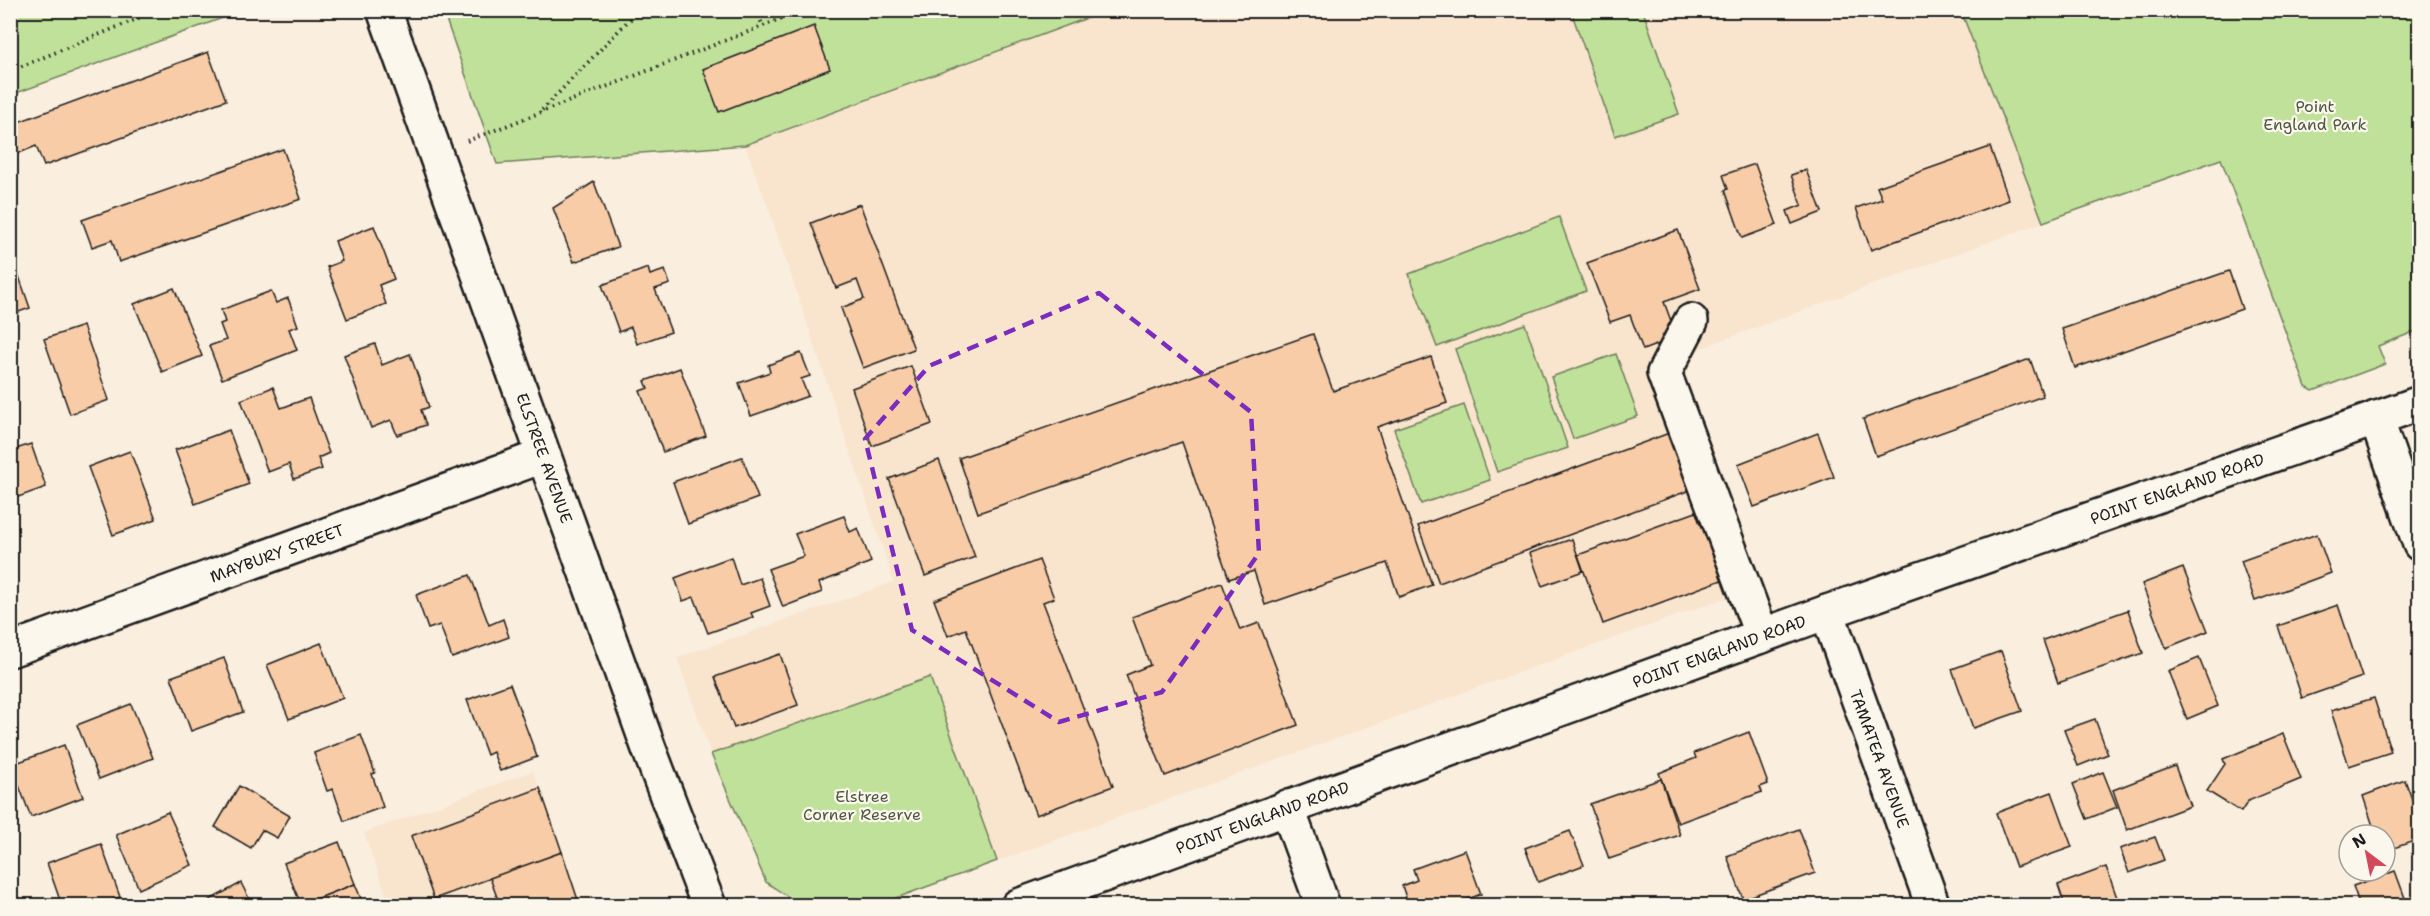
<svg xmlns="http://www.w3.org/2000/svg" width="2430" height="916" viewBox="0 0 2430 916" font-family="'Shantell Sans',sans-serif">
  <rect width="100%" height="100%" fill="#faeede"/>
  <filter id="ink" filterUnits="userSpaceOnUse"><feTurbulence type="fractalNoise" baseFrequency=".0167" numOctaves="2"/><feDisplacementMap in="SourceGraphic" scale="12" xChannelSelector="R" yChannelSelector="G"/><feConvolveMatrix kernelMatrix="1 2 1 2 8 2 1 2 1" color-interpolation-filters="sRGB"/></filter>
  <g filter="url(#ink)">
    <!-- built -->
    <g fill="#f9e4ce">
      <path d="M1106 11H1961L2043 222 1698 349 1684 379 1761 585 997 861 930 677 711 754 677 658 894 582 767 204 745 145Z"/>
      <path d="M533 771 581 905H390L364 833Z"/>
    </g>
    <!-- green -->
    <g fill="#c0e19a" stroke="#6e7e5b" stroke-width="1.5">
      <path d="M11 10H242V11L11 95Z"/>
      <path d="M443 11H1106L745 145 497 164Z"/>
      <path d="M1571 11H1643L1679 114 1615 136Z"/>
      <path d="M1961 11H2419V330L2378 346 2385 364 2313 391 2306 387 2221 159 2043 222Z"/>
      <path d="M1559 217 1586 291 1437 347 1409 274Z"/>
      <path d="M1525 324 1568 448 1497 472 1455 349Z"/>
      <path d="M1616 354 1638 416 1573 439 1551 377Z"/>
      <path d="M1464 405 1490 480 1421 504 1394 429Z"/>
      <path d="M930 677 997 861 877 905H800L766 882 711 754Z"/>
    </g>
    <!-- building -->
    <g fill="#f8cca7" stroke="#1c1c1c" stroke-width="1.5">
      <path d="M814 26 830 69 719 112 703 69Z"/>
      <path d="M208 52 226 100 44 166 36 146 17 154 10 136V125Z"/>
      <path d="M1990 147 2009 200 1871 250 1856 208 1882 199 1877 187Z"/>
      <path d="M283 149 301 199 119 262 112 240 92 247 82 220Z"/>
      <path d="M1755 164 1777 225 1742 238 1725 190 1728 189 1723 175Z"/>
      <path d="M1806 170 1822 212 1792 224 1787 211 1802 205 1791 175Z"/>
      <path d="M594 182 618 247 574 262 553 208Z"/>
      <path d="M860 204 914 349 863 368 841 308 864 299 857 280 836 288 811 223Z"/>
      <path d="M374 226 394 279 379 285 386 304 347 319 327 267 342 261 335 241Z"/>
      <path d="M1678 230 1700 289 1664 302 1677 337 1643 350 1630 315 1610 322 1587 263Z"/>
      <path d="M14 262 30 308 10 315V263Z"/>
      <path d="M648 268 650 275 665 270 670 284 655 289 671 332 637 344 631 327 619 332 602 285Z"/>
      <path d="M2229 271 2242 309 2075 368 2062 329Z"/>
      <path d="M174 288 202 356 162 372 134 304Z"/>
      <path d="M271 291 276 303 288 298 298 326 289 329 297 350 222 379 209 346 226 340 220 324 225 322 221 310Z"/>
      <path d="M83 326 109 400 70 414 44 339Z"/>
      <path d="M1313 334 1333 391 1431 357 1447 403 1377 427 1432 585 1399 597 1387 563 1265 605 1254 571 1229 579 1182 442 978 513 959 458Z"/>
      <path d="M375 344 382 365 410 354 429 407 421 410 426 425 397 435 391 420 371 428 344 355Z"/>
      <path d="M801 353 810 376 801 379 808 396 751 416 739 383 770 372 768 365Z"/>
      <path d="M2030 359 2043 396 1876 456 1863 419Z"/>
      <path d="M911 366 932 424 872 446 852 388Z"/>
      <path d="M680 368 706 436 663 452 640 391 648 388 645 381Z"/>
      <path d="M273 387 281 408 309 398 329 453 318 458 322 469 294 479 289 464 268 472 241 400Z"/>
      <path d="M229 430 249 484 195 504 175 450Z"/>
      <path d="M1672 432 1693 489 1439 583 1418 526Z"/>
      <path d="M1818 433 1834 477 1754 507 1738 464Z"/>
      <path d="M31 444 46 487 10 500V451Z"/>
      <path d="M130 451 156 519 113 535 88 467Z"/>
      <path d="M742 457 758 498 688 524 673 482Z"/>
      <path d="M939 460 975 557 925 576 889 479Z"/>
      <path d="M1696 512 1700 524 1705 522 1727 578 1603 624 1578 555Z"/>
      <path d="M844 516 850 532 858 528 871 562 819 583 822 592 783 607 768 569 804 556 795 534Z"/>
      <path d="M2317 534 2331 573 2255 601 2241 561Z"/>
      <path d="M1572 539 1583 571 1542 586 1530 553Z"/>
      <path d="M731 557 740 585 760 578 770 606 751 613 753 617 708 633 694 597 683 601 675 578Z"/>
      <path d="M1039 560 1054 598 1043 602 1113 786 1036 815 966 629 948 636 934 600Z"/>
      <path d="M2183 568 2208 631 2166 648 2142 584Z"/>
      <path d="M470 575 489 625 503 619 509 637 452 658 440 625 428 629 416 595Z"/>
      <path d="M1222 583 1240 630 1259 623 1298 725 1165 776 1126 675 1150 665 1132 617Z"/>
      <path d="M2338 605 2362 677 2302 698 2278 626Z"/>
      <path d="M2128 610 2143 653 2058 683 2043 640Z"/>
      <path d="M321 643 343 698 289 719 267 665Z"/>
      <path d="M2001 651 2022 711 1973 728 1952 669Z"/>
      <path d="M780 654 798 705 734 728 715 677Z"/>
      <path d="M224 658 243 712 191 731 171 677Z"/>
      <path d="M2199 658 2218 706 2187 719 2168 671Z"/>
      <path d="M510 684 537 757 500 771 493 752 487 755 467 700Z"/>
      <path d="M2374 698 2391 752 2349 766 2331 711Z"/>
      <path d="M131 704 153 758 99 779 77 725Z"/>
      <path d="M2095 719 2108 754 2078 766 2064 730Z"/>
      <path d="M1749 732 1768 784 1760 787 1762 792 1678 823 1659 773 1696 758 1694 753Z"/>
      <path d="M2283 734 2301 779 2248 801 2241 812 2207 791 2225 764 2223 759Z"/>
      <path d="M361 735 375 773 372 774 383 807 344 821 333 789 327 791 314 753Z"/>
      <path d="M64 745 83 797 31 817 11 765Z"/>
      <path d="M2175 766 2190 806 2127 830 2113 790Z"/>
      <path d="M2103 772 2117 807 2087 819 2073 784Z"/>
      <path d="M1661 779 1680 835 1609 859 1590 804Z"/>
      <path d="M2405 780 2420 821V839L2385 851V835H2376L2363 796Z"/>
      <path d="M239 786 290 816 277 838 262 830 251 848 215 827Z"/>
      <path d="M540 788 562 852 434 899 411 836Z"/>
      <path d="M2052 792 2072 847 2016 867 1996 813Z"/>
      <path d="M168 812 192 865 139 889 116 835Z"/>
      <path d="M1799 829 1815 873 1743 899 1727 856Z"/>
      <path d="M1570 831 1584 865 1538 882 1525 848Z"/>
      <path d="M2155 837 2164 860 2129 873 2120 849Z"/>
      <path d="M339 842 355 884 301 905 284 863Z"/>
      <path d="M101 844 120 897 95 906H62L47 863Z"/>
      <path d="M1465 850 1481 894 1451 906H1427L1426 903 1409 906 1402 886 1417 880 1413 869Z"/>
      <path d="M562 852 580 906H482L498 900 490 878Z"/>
      <path d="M2106 867 2120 906H2065L2058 885Z"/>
      <path d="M2395 871 2408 906H2360L2353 886Z"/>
      <path d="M241 883 253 906H205L204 903Z"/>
      <path d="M355 884 364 906H301V905Z"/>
    </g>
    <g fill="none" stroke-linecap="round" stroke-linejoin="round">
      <defs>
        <g id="minor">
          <path id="s1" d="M384 10 649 749 709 906"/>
          <path d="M1691 321 1664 373 1762 636"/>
          <path d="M2376 418 2420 544"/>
          <path id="s2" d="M1827 612 1933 906"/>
          <path id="s3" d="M10 650 543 456"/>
          <path d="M1287 807 1323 906"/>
          <path id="s4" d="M1018 906 1827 612 2420 403"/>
        </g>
      </defs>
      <!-- minor casing -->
      <use href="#minor" stroke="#1c1c1c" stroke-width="38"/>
      <!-- path -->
      <g stroke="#1c1c1c" stroke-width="4" stroke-dasharray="1.5 4.5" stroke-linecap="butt">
        <path d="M756 10 763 26"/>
        <path d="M10 71 159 10"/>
        <path d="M542 110 628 21 642 10"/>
        <path d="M467 141 804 10"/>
      </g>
      <!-- minor -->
      <use href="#minor" stroke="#fbf7ec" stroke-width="33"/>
    </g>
  </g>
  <!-- marked area -->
  <path fill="none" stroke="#7b2cbf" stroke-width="4.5" stroke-dasharray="12 8" stroke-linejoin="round" d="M1099 293 1251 412 1259 553 1162 692 1059 722 912 630 865 439 929 366Z"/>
  <g text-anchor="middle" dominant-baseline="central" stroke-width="4.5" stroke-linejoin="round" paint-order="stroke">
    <!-- park labels -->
    <g font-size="16" fill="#4d5742" stroke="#fbf7ec">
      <text x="2315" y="106">Point<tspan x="2315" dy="18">England Park</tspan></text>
      <text x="862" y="796">Elstree<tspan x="862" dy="18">Corner Reserve</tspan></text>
    </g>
    <!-- street labels -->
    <g font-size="16" fill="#1c1c1c" stroke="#fbf7ec">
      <text stroke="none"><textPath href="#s1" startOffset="476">ELSTREE AVENUE</textPath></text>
      <text stroke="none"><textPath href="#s4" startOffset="1232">POINT ENGLAND ROAD</textPath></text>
      <text stroke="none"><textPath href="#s3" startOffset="284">MAYBURY STREET</textPath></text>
      <text stroke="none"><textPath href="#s4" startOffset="746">POINT ENGLAND ROAD</textPath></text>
      <text stroke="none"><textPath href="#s2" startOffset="156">TAMATEA AVENUE</textPath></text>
      <text stroke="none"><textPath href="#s4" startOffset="260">POINT ENGLAND ROAD</textPath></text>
    </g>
  </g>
  <!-- margin -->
  <rect width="2430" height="916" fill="none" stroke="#fbf7ec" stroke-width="36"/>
  <rect x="18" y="18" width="2394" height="880" fill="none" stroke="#1c1c1c" stroke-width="2" filter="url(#ink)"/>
  <!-- north arrow -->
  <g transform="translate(2367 853) rotate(328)"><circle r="28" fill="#fbf7ec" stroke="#a29f99" stroke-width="1.5"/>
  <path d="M0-4.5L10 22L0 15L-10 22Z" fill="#d1495b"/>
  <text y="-9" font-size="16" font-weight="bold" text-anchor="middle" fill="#1c1c1c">N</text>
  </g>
</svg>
